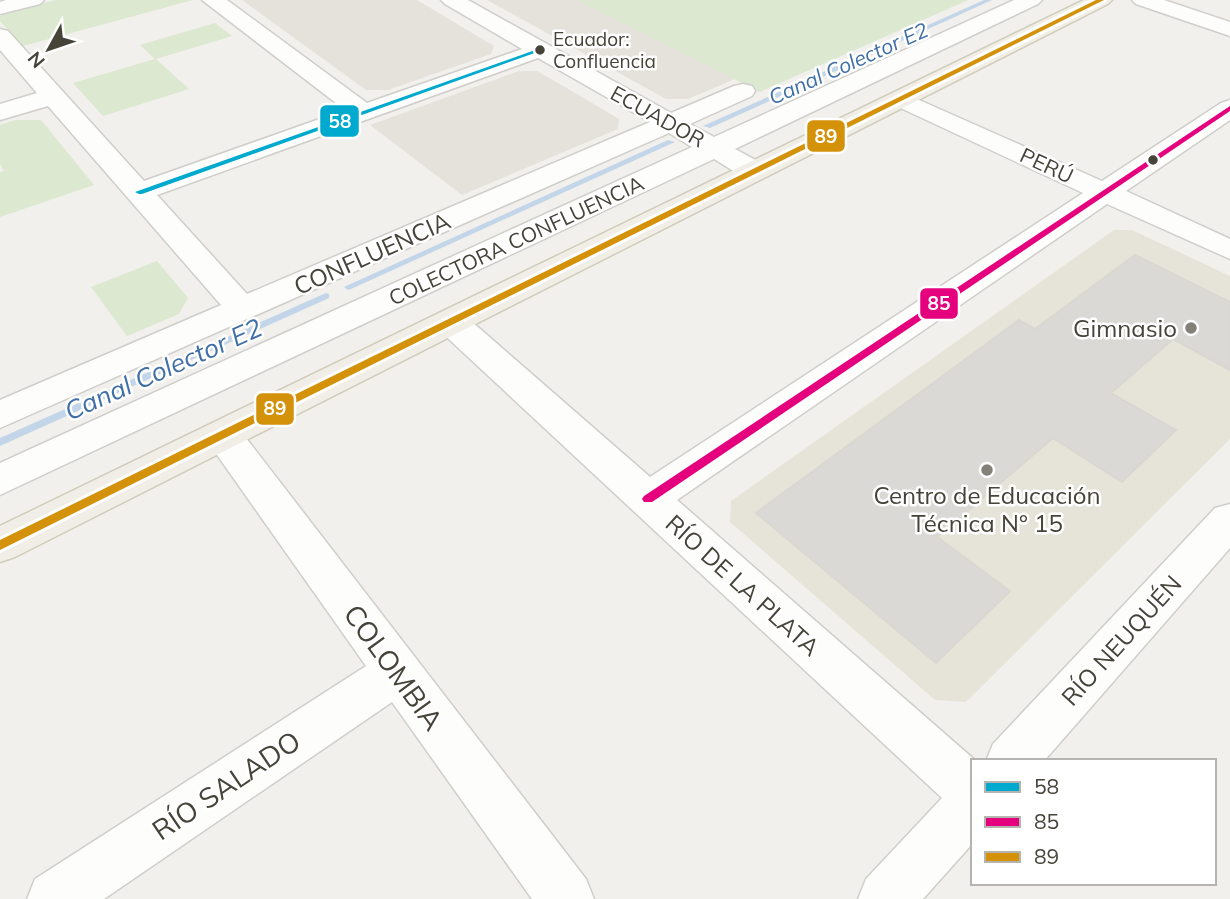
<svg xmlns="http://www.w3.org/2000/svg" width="1230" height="899" viewBox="0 0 1230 899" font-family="Mulish,sans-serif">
  <rect width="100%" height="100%" fill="#f1f0ec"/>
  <!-- residential -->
  <g fill="#e4e2db">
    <path d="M242 0H417L494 46 491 54 388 90H366Z"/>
    <path d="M487 0H576L735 79 688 99H666Z"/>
    <path d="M519 71H537L577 94 619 119 618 129 462 195 370 125Z"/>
  </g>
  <!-- education -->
  <path fill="#e6e4d9" d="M1114 230H1132L1230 276V439L966 702 935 700 730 522 731 501Z"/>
  <!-- green -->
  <g fill="#dce8cf">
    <path d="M55 0H193L23 46 0 21V16L6 13Z"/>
    <path d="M576 0H968L760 92Z"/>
    <path d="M215 23 232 36 156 59 189 89 103 116 73 83 155 59 140 45Z"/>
    <path d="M15 120H41L94 185 0 217V172L4 171 0 164V125Z"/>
    <path d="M157 261 188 298 179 314 127 336 91 287Z"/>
  </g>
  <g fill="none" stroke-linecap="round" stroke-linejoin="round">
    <!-- stream -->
    <g fill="#c2d5e9" fill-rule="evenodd">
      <path d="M984 0H992L710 128 703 126Z"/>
      <path d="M668 140 675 142 351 289 348 290 344 287Z"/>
      <path d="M326 293 329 294V298L0 446V438Z"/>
    </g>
  </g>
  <!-- building -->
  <path fill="#dad9d5" stroke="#d9d7d2" stroke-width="2" d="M1135 255 1230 302V370L1173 339 1111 393 1176 430 1122 482 1053 438 937 537 1010 591 936 663 756 513 1019 320 1035 329Z"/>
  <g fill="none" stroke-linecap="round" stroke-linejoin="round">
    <defs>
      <g id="minor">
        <path d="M6 0H44L40 4 0 14V2Z"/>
        <path d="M202 0H227L367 103 522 49 445 4 441 0H468L671 113 734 86 743 84 752 86 755 91 752 96 690 124 714 137 1014 0H1042L1038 4 735 149 765 165 769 171 765 177C745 182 730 168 714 159L0 495V463L692 147 669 133 0 428V400L221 305 48 106 0 120V104L37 93 0 50V29L8 31 144 181 345 110ZM538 58 650 122 247 294 157 195Z"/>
        <path d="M1132 0H1164L1230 22V36L1136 4Z"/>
        <path d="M901 92 1102 181 1221 103 1230 100V120L1126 191 1230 239V259L1107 204 677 500 976 761H973V843L923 899H858L866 879 942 798 439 330 434 322 439 314 451 311 463 314 650 477 1083 193 892 104 889 99 892 94Z"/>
        <path d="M223 421 236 425 586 879 594 899H532L392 702 104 899H27L35 879 366 666 210 445 204 435 210 425Z"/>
        <path d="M1230 504V548L1044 761H986L993 744 1215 508Z"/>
      </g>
      <path id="major" d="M1084 0H1112L1108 4 15 557 0 562V526Z"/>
    </defs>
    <!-- minor casing -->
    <use href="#minor" stroke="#cfceca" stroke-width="3"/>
    <!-- major casing -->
    <use href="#major" stroke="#d1cdbc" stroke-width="3"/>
    <!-- minor -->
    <use href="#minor" fill="#fdfdfc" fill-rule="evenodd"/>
    <!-- major -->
    <use href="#major" fill="#f0eee6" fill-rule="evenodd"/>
    <defs>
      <path id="bus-1" d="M538 49 543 50 142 194H139L135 192Z"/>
      <path id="bus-2" d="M1230 106V111L652 502H644L642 499 644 496Z"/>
      <path id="bus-3" d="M1096 0H1104L0 550V540Z"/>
    </defs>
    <!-- bus-1 casing -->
    <use href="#bus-1" stroke="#fff" stroke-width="6"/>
    <!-- bus-2 casing -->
    <use href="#bus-2" stroke="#fff" stroke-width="6"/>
    <!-- bus-3 casing -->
    <use href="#bus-3" stroke="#fff" stroke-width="6"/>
    <!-- bus-1 -->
    <use href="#bus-1" fill="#00a9ce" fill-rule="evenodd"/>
    <!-- bus-2 -->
    <use href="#bus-2" fill="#e5007d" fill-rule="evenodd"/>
    <!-- bus-3 -->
    <use href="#bus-3" fill="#d4920b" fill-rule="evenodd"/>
  </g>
  <!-- markers -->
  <g fill="#464339" stroke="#fff" stroke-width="2.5">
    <circle cx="540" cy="50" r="6"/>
    <circle cx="1153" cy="160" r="6"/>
  </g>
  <g fill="#828078" stroke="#fff" stroke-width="2.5">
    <circle cx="1191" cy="328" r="7"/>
    <circle cx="987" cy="470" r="7"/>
  </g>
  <g text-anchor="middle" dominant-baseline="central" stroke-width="5" stroke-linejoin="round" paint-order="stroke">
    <!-- far-bus labels -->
    <g font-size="19" fill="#464339" stroke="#fff" text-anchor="start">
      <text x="553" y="39">Ecuador:<tspan x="553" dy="22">Confluencia</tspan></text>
    </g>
    <!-- far-water labels -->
    <g font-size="21" font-style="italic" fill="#3f6fa6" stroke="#fff">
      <text transform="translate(848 63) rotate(-24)">Canal Colector E2</text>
    </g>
    <!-- far-street labels -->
    <g font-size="21" fill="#464339" stroke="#fff">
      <text transform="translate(658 116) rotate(29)">ECUADOR</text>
      <text transform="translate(1047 165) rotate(25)">PERÚ</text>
      <text transform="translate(516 240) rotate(-25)">COLECTORA CONFLUENCIA</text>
    </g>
    <!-- street labels -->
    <g font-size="24" fill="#464339" stroke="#fff">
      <text transform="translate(372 253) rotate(-24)">CONFLUENCIA</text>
      <text transform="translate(743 585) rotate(42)">RÍO DE LA PLATA</text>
      <text transform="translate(1121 640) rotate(-48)">RÍO NEUQUÉN</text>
    </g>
    <!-- poi labels -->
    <g font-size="24" fill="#464339" stroke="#fff" text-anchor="end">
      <text x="1177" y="328">Gimnasio</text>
      <text x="987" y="495" text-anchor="middle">Centro de Educación<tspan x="987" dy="28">Técnica N° 15</tspan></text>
    </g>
    <!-- water labels -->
    <g font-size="26" font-style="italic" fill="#3f6fa6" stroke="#fff">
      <text transform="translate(163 369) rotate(-24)">Canal Colector E2</text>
    </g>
    <!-- near-street labels -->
    <g font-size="28" fill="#464339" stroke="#fff">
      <text transform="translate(394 667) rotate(54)">COLOMBIA</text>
      <text transform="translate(226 785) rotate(-34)">RÍO SALADO</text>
    </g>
  </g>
  <g stroke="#fff" stroke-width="2.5">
    <rect x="319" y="104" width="41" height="34" rx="7" fill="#00a9ce"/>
    <rect x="806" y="119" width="40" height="34" rx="7" fill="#d4920b"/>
    <rect x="919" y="287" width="40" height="33" rx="7" fill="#e5007d"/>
    <rect x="255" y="392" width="40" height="34" rx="7" fill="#d4920b"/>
  </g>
  <g font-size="19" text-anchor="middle" font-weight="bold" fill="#fff">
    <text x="340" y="128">58</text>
    <text x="826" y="143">89</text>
    <text x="939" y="310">85</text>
    <text x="275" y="415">89</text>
  </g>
  <!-- legend -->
  <rect x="971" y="759" width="245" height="126" fill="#ffffff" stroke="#b5b4b0" stroke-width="2"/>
  <rect x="985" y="782" width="35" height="10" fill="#00a9ce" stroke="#b5b4b0" stroke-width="2"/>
  <text x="1034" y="794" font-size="21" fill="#464339">58</text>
  <rect x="985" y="817" width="35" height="10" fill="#e5007d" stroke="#b5b4b0" stroke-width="2"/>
  <text x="1034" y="829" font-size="21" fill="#464339">85</text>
  <rect x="985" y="852" width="35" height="10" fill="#d4920b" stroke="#b5b4b0" stroke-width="2"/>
  <text x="1034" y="864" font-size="21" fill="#464339">89</text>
  <!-- north arrow -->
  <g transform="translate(49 49) rotate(230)" stroke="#ffffff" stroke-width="5" paint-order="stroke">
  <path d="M0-5L12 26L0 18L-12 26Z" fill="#464339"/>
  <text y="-10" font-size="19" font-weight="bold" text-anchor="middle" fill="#464339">N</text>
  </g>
</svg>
